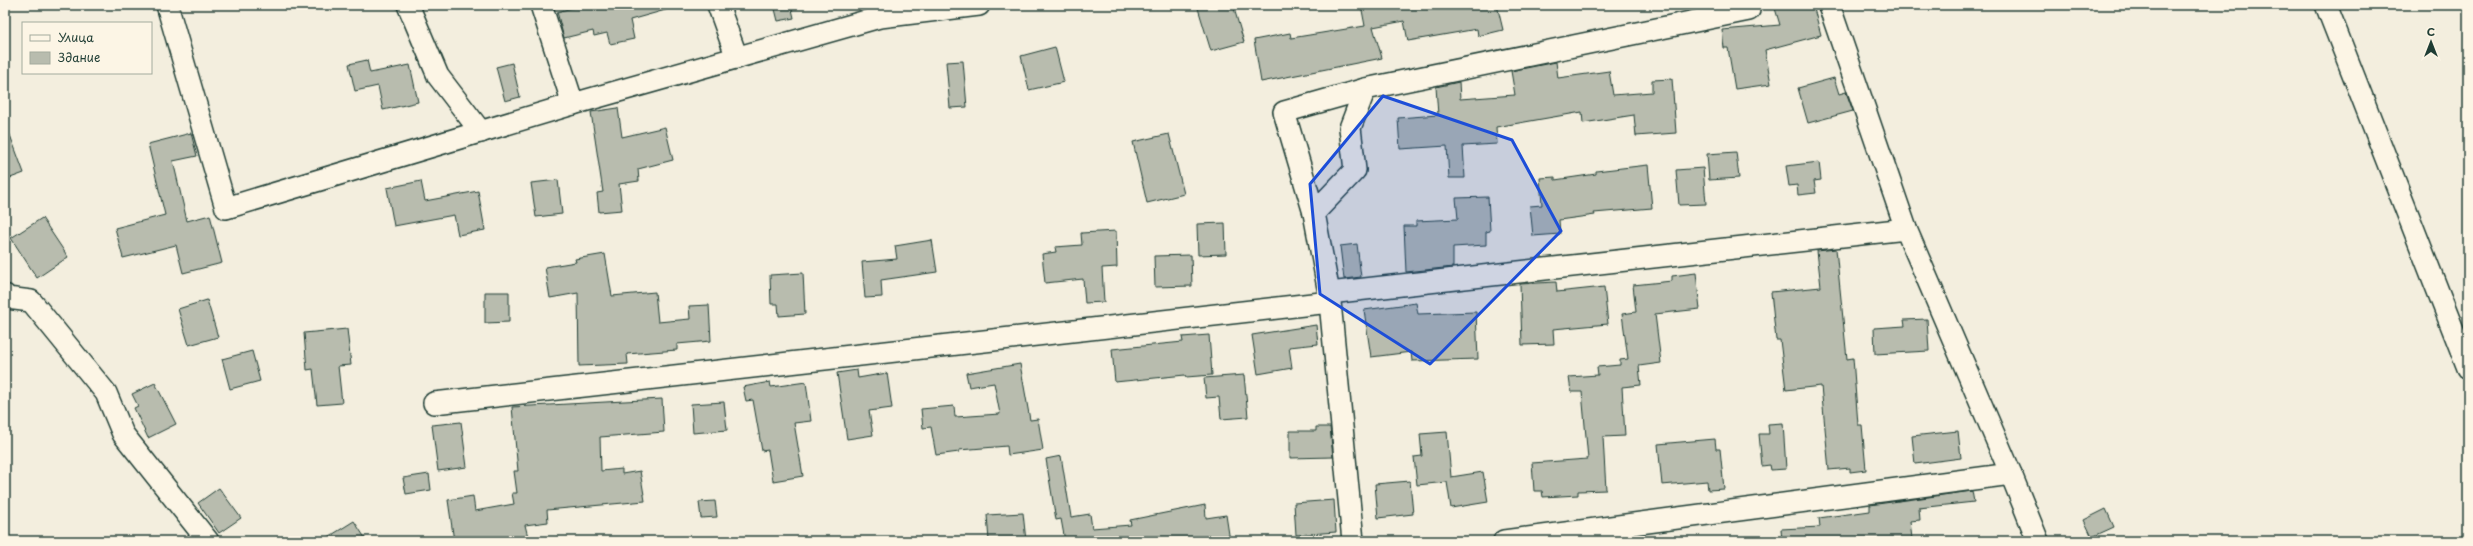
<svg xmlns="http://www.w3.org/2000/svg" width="2473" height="546" viewBox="0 0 2473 546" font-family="'Playpen Sans',sans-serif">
  <rect width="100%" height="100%" fill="#f3eede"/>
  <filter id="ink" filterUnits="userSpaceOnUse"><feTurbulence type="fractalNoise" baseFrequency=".025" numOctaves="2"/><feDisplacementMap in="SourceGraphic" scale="8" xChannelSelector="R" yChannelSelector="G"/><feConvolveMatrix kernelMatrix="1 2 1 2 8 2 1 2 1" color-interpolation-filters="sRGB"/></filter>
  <g filter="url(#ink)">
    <!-- building -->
    <g fill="#b8bcae" stroke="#1f3d34">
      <path d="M583 5H668L669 9 630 20 634 39 610 44 607 33 594 36 593 31 564 38 557 12Z"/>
      <path d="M774 5H791L794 18 778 21Z"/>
      <path d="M1197 5H1233L1244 42 1211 51Z"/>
      <path d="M1361 5H1497L1503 30 1478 36 1477 29 1408 41 1404 21 1373 27 1382 58 1261 82 1254 40 1290 33 1291 38 1365 26Z"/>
      <path d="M1774 5H1813L1821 35 1765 50 1771 84 1735 89 1728 48H1724L1722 30 1780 25Z"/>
      <path d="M1055 47 1064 82 1029 90 1021 56Z"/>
      <path d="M367 60 370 73 410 65 418 102 383 110 378 86 355 91 349 64Z"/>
      <path d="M963 61 967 107 950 108 946 62Z"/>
      <path d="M1556 62 1558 78 1609 71 1613 95 1652 92V80L1672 79 1676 133 1636 136 1634 115 1583 123 1582 112 1496 127 1497 144 1463 146 1465 178H1449L1447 146 1400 149 1398 118 1438 115 1436 87 1459 82 1460 99 1515 95 1511 71Z"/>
      <path d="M512 63 520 97 505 101 496 67Z"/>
      <path d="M1834 78 1839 94 1846 92 1853 111 1808 123 1798 88Z"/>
      <path d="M618 108 622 137 665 127 673 160 638 169 639 181 619 184 622 210 599 212 597 193 603 192 591 112Z"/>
      <path d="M5 127H7L24 173 5 180Z"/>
      <path d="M191 133 197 156 173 161 187 221 210 215 222 263 183 273 176 245 123 258 115 228 165 215 148 144Z"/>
      <path d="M1169 134 1184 194 1147 203 1133 142Z"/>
      <path d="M1736 152 1739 178 1709 180 1707 154Z"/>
      <path d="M1819 162 1821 180 1814 181 1816 193 1798 195 1797 185 1789 186 1786 166Z"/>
      <path d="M1648 165 1652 208 1594 213 1595 215 1559 220 1560 234 1533 236 1530 206 1542 205 1540 178 1555 177V180L1596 174V171Z"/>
      <path d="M1703 168 1706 204 1679 205 1676 170Z"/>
      <path d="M558 180 562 214 536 217 531 183Z"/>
      <path d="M421 181 425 201 478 191 485 230 458 235 454 215 394 226 387 188Z"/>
      <path d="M1488 197 1490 231 1486 232V245L1453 247V267L1406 272 1404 226H1416V221L1458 219 1456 198Z"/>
      <path d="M42 218 68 257 37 278 11 238Z"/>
      <path d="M1225 223 1226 254 1198 255 1197 224Z"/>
      <path d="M1116 231 1117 267 1102 268 1104 302 1085 303 1083 279 1045 283 1042 254 1056 252 1055 247 1082 245 1081 233Z"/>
      <path d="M932 240 937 272 881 280 882 297 865 298 862 262 897 259 895 246Z"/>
      <path d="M1357 244 1361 277 1344 279 1340 246Z"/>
      <path d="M1836 249 1847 359 1853 358 1858 425H1862L1866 470 1850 472V468L1829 470 1821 386 1786 390 1780 340H1776L1771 292 1821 287 1817 251Z"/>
      <path d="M605 254 612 296 655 292 658 322 690 319 689 306 709 305 711 341 677 344V350L627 354 628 364 579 366 578 293 550 298 545 267 576 262 575 259Z"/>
      <path d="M1191 255 1192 286 1155 287 1154 256Z"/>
      <path d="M803 273 805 314 779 316 778 304H771L770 275Z"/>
      <path d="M1696 273 1700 309 1655 314 1661 363 1639 366 1641 385 1622 387 1625 436 1603 437 1606 490 1578 491V495L1543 497 1542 491H1534L1532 463 1588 459 1582 392H1571L1569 377 1598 375 1597 367 1620 365V360L1628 359 1622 314 1636 312 1633 285 1672 281V276Z"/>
      <path d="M1556 282 1557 292 1604 287 1608 324 1553 329 1554 344 1522 345 1520 284Z"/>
      <path d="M485 292H509V322L485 323Z"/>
      <path d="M207 300 218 337 189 345 178 309Z"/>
      <path d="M1416 303 1418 314 1476 312 1478 359 1412 361 1411 352 1371 357 1364 310Z"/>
      <path d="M1927 319 1929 351 1875 354 1874 328 1905 326 1904 320Z"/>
      <path d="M1316 325 1318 344 1289 347 1292 368 1258 374 1252 335Z"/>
      <path d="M347 329 351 365 338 366 342 403 317 405 313 369 307 370 304 333Z"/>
      <path d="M1209 335 1212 375 1186 377 1185 375 1115 382 1112 349 1183 342 1182 337Z"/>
      <path d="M252 351 260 381 230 389 222 359Z"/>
      <path d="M1020 364 1030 420 1038 419 1043 450 1008 455 1007 446 959 450V452L936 455 931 427 923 428 921 409 954 406 955 417 1000 414 994 383 969 387 966 373Z"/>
      <path d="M857 370 858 378 887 373 892 408 869 411 873 435 847 439 837 373Z"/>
      <path d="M1244 375 1248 417 1221 419 1219 397 1206 398 1204 378Z"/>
      <path d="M770 382 771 387 806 382 811 421 794 423 803 476 773 481 768 450 762 451 753 400 746 401 743 387Z"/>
      <path d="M155 383 176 424 148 438 134 408 138 406 132 394Z"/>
      <path d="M662 399 664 432 600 437 601 471 622 469V474L640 471 645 501 547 510 548 522 525 525 529 541H454L448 500 473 496 475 511 514 504 512 493H517L514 471H518L512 407Z"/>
      <path d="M724 402 727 430 693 433 691 404Z"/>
      <path d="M461 422 467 467 438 471 432 425Z"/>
      <path d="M1783 423 1786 469 1771 470 1770 465 1762 466 1759 434H1769L1768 424Z"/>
      <path d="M1316 427H1330L1333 457 1290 458V431H1316Z"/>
      <path d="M1958 431 1961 458 1915 464 1912 436Z"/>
      <path d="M1447 432 1451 477 1483 472 1488 502 1451 508 1447 482 1417 485 1414 457 1422 456 1420 434Z"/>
      <path d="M1715 439 1716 449H1720L1724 489 1708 490 1707 481 1662 485 1658 444Z"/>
      <path d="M1061 456 1071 517 1090 514 1092 528 1131 525 1130 520 1205 505 1206 518 1226 515 1230 541H1065L1061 519 1056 520 1046 459Z"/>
      <path d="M429 474 431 490 406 494 403 478Z"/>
      <path d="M1410 481 1413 514 1378 518 1375 484Z"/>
      <path d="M219 488 241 518 219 533 198 503Z"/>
      <path d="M1972 491 1974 502 1919 508 1920 520 1910 521 1912 539 1886 541H1782L1781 529 1820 527 1819 518 1870 511V505Z"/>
      <path d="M1334 500 1336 532 1296 535 1294 503Z"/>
      <path d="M715 501 717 517 701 518 699 502Z"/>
      <path d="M2106 509 2114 527 2092 537 2084 520Z"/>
      <path d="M1023 513 1026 541H989L987 515Z"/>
      <path d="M354 521 367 541H322Z"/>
    </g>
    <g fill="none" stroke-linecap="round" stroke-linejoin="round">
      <defs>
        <g id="minor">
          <path d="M167 5 226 208 573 104 880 17 979 5"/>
          <path d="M408 5 438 76 481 132"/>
          <path d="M541 5 573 104"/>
          <path d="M718 5 737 58"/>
          <path d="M1829 5 1906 229 2011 474 2038 541"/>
          <path d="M2326 5 2468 368"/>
          <path d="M1314 213 1284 112 1365 89"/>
          <path d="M1329 293 1314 213 1355 170 1350 128 1365 89 1749 10 1747 5"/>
          <path d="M5 295 7 298 31 301 106 393 123 434 208 541"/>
          <path d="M1330 302 1353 541"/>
          <path d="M434 403 1330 302 1329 293 1906 229"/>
          <path d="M1504 541 2011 474"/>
        </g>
      </defs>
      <!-- minor casing -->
      <use href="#minor" stroke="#1f3d34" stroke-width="24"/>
      <!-- minor -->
      <use href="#minor" stroke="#fcf5e5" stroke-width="21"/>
    </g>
  </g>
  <!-- marked area -->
  <path fill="#1d4ed8" fill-opacity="0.2" stroke="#1d4ed8" stroke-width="3" stroke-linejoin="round" d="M1383 96 1512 140 1561 231 1430 364 1320 294 1310 184Z"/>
  <!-- margin -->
  <rect width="2473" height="546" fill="none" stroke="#fcf5e5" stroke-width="20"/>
  <rect x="10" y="10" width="2453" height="526" fill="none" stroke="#1f3d34" stroke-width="1.5" filter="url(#ink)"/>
  <!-- legend -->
  <rect x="22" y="22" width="130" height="52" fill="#fcf5e5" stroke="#a4ab9e"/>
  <rect x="30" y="35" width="20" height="6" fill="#fcf5e5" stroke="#a4ab9e"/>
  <text x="58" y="42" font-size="12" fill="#1f3d34">Улица</text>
  <rect x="30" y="52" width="20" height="12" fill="#b8bcae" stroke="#a4ab9e"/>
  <text x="58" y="62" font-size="12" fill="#1f3d34">Здание</text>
  <!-- north arrow -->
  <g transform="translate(2431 42)" stroke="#fcf5e5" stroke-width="3" paint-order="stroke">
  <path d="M0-3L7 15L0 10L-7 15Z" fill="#1f3d34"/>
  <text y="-6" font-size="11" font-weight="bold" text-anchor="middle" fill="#1f3d34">С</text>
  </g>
</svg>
